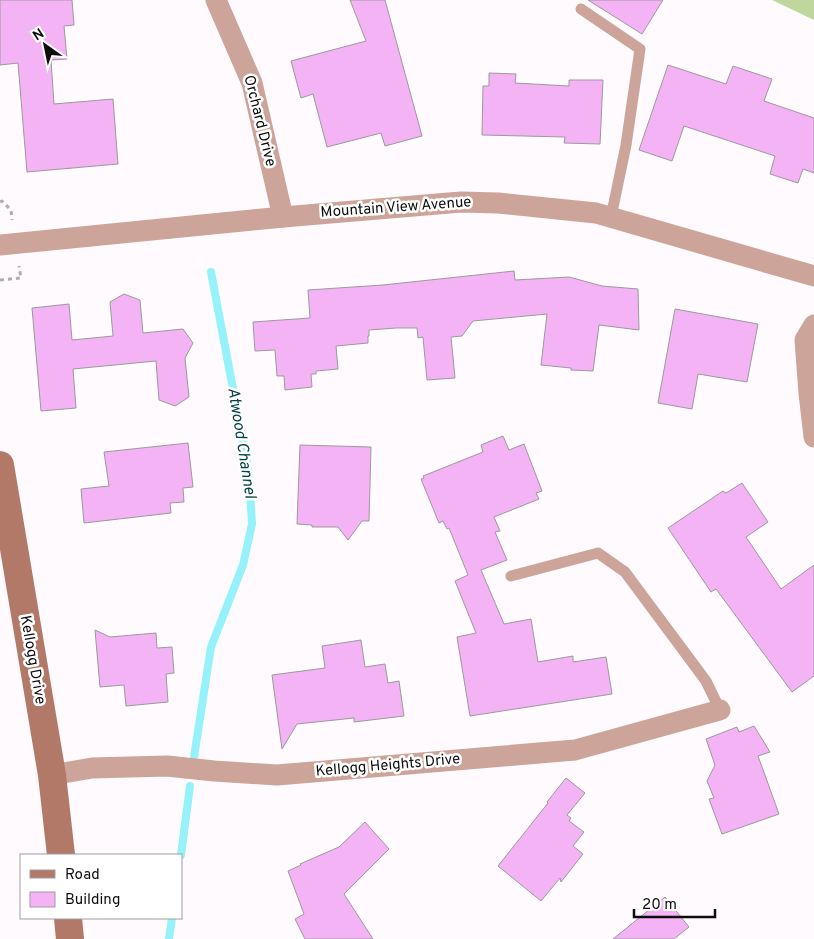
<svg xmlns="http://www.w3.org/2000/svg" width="814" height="939" viewBox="0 0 814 939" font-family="Overpass,sans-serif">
  <rect width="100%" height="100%" fill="#fefafe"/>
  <!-- green -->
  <path fill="#bfd79d" d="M772 0H814V20Z"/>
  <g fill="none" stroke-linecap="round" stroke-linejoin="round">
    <!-- stream -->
    <g stroke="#95f2fa" stroke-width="8">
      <path d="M194 757 211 647 243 565 252 524 249 474 211 272"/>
      <path d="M181 855 190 786"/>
      <path d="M169 939 172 918"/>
    </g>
  </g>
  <!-- building -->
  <g fill="#f3b3f4" stroke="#9d999d">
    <path d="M0 0H72L74 25 64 26 67 59 51 60 54 104 113 99 118 164 27 172 18 63 0 65Z"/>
    <path d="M350 0H385L422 136 385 146 381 133 327 147 313 94 301 98 291 61 366 41Z"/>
    <path d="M588 0H663L642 34Z"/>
    <path d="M668 65 726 84 733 66 772 79 764 101 814 118V173L803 169 798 183 770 174 775 156 684 126 672 161 639 150Z"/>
    <path d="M489 73 516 74 515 83 569 86V80H603L600 144 564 143 565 137 482 135 483 86H489Z"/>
    <path d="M514 271 515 280 569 277 602 286 638 289 639 330 599 325 593 371 571 370V368L541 365 547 314 473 321 462 336 451 337 455 378 427 380 423 337 418 338 417 328H396L369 330V336H368V343L336 346 338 369 316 371V374H311L312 387 285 390 284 376H277L275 350 255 351 253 322 310 318 308 290 383 285Z"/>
    <path d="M124 294 140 300 143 333 183 329 193 343 185 358 189 397 175 406 159 400 156 361 73 369 76 408 41 411 32 308 69 304 72 340 113 336 110 302Z"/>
    <path d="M675 309 758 324 747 382 698 374 692 409 658 403Z"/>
    <path d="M503 436 509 450 524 444 542 491 536 493 539 499 494 517 500 531 495 532 507 560 481 570 504 624 531 619 538 662 573 656V662L606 657 612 694 470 716 457 637 476 633 455 581 468 575 449 528 447 529 443 521 439 523 421 479 424 478 423 476 483 452 481 445Z"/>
    <path d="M188 443 193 487 183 488 184 502 170 503 171 513 84 523 81 489 109 486 104 452Z"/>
    <path d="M300 445 371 447 369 521H362L348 540 338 527H312V525L297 524Z"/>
    <path d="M742 483 768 522 746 537 781 589 814 565V676L792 692 716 589 711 592 668 528 723 491 726 493Z"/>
    <path d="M95 630 110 637 156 633 157 648 172 647 174 673 166 674 168 702 126 706 124 685 100 687Z"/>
    <path d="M361 640 365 667 385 664 388 683 399 681 404 716 354 722V718L297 724 282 749 272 675 325 668 322 646Z"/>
    <path d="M754 726 770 752 758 756 779 814 722 834 709 799 714 798 707 781 715 765 706 739 737 727 739 732Z"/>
    <path d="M566 778 585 793 567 815 571 818 569 821 584 832 573 846 583 854 561 882 560 878 541 901 498 866 548 803 547 802Z"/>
    <path d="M365 822 389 849 344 894 373 939H305L295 919 304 914 288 871 301 865 300 864 339 847Z"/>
    <path d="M665 897 689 927 674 939H613Z"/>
  </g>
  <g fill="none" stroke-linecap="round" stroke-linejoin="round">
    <!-- path -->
    <g stroke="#afacaf" stroke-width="3" stroke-dasharray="4 4" stroke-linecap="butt">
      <path d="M0 202 2 201 11 210 12 220"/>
      <path d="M0 280 21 278 19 266"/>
    </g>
    <!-- service -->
    <g stroke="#cca499" stroke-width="11">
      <path d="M581 9 640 49 626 145 611 217"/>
      <path d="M511 576 598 553 625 572 706 681 720 710"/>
    </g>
    <!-- minor -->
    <g stroke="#cca499" stroke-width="21">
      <path d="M216 0 252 83 283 217"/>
      <path d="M0 245 283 217 461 202 498 203 596 213 814 276"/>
      <path d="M814 325 805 340 809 393 814 437"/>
      <path d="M52 775 92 768 167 766 214 771 277 775 575 750 720 710"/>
    </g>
    <!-- secondary -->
    <g stroke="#b27969" stroke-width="28">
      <path d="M0 465 52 775 61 855"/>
      <path d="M68 918 70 939"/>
    </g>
  </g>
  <g text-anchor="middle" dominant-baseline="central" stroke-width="5" stroke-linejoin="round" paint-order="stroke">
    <!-- street labels -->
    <g font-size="15" fill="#0e0d0e" stroke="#fff">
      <text transform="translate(259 121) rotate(76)">Orchard Drive</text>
      <text transform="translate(396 208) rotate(-4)">Mountain View Avenue</text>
      <text transform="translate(32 660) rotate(80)">Kellogg Drive</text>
      <text transform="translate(388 766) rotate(-5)">Kellogg Heights Drive</text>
    </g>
    <!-- water labels -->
    <g font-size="16" font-style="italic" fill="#064347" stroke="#fff">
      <text transform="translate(241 443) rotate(81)">Atwood Channel</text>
    </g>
  </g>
  <!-- legend -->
  <rect x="20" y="854" width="162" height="65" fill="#ffffff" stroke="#9f9e9f"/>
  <rect x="30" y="870" width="25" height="8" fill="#b27969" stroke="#9f9e9f"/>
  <text x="65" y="879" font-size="15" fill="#0e0d0e">Road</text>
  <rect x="30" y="892" width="25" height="15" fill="#f3b3f4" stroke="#9f9e9f"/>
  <text x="65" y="904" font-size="15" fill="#0e0d0e">Building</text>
  <!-- north arrow -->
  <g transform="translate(45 45) rotate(327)" stroke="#ffffff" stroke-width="4" paint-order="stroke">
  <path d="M0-4L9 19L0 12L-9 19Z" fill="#0e0d0e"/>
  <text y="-8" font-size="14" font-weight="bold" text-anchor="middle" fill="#0e0d0e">N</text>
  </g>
  <!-- scale -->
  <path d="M634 909v8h81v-8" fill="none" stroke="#0e0d0e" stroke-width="2.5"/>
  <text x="642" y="909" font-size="15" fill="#0e0d0e" stroke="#ffffff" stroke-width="4" paint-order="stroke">20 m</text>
</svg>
